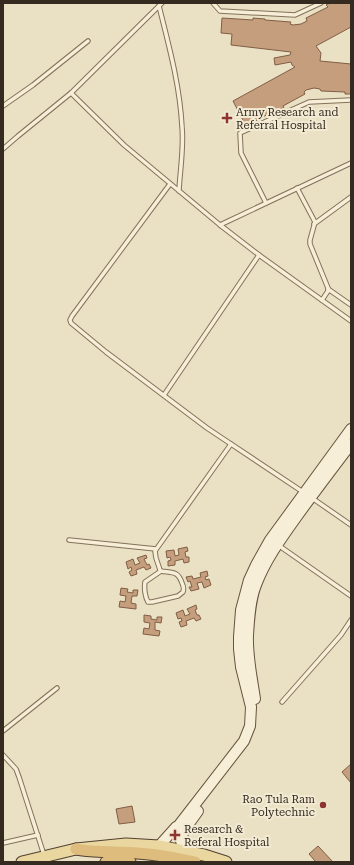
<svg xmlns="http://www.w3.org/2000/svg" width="354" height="865" viewBox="0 0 354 865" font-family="'Roboto Serif',serif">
  <rect width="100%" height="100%" fill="#eae0c4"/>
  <!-- building -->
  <g fill="#c59e7d" stroke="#805e44">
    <path d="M330 3H351V27L316 46 321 53 320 61 351 64V94H345V92L321 91 320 89 314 88 306 90 304 92 305 94 283 106 284 108 273 114 272 112 246 126 233 101 295 67 292 65 291 62 275 65 274 58 290 55 291 52 231 45 232 34 221 33 222 18 253 20V18L265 19V20L291 22 290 24 293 25 301 24 307 21 306 18 328 7 326 5Z"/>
    <path d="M187 547 188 551 185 552 186 557H189V562L184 563 183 559 175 561V565L168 566V561L171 560 170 557 167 558 166 551 174 550 175 556 179 555 178 549Z"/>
    <path d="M146 555 147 558 144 559 147 565 149 564 151 568 146 570 144 567 136 570 137 574 131 576 129 572 132 570 131 567 128 569 126 562 133 559 135 565 140 563 137 558Z"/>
    <path d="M207 571 208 576 205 577 206 580 209 579 211 585 204 588 202 582 197 583 199 589 191 591 189 587H192L190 581 188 582 186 577 192 576 193 579 201 577 200 573Z"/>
    <path d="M121 588 128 589 127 592 133 593V590H138L137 596H132L131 603 136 604V609L119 607 120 601 125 602 126 596 120 595Z"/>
    <path d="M196 605 197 609 195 610 197 615H199L201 619 196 621 194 618 186 621 187 625 181 627 179 622 182 621 181 618 178 619 176 613 183 610 185 616 190 614 187 609Z"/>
    <path d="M144 615 151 616V619L157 620V617H162L161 623 155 622V630L160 631 159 636 143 634 144 628 149 629 150 623 144 622Z"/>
    <path d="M351 764V783L342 772Z"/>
    <path d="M132 806 135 822 119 824 116 809Z"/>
    <path d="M318 846 333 862H316L309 854Z"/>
  </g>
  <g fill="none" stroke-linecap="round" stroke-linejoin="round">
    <defs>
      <g id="service">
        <path d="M213 3 220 11 295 15 321 3"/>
        <path d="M159 6C169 46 180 86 182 127 184 148 180 170 179 191"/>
        <path d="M71 93 124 145 220 225 259 255 351 321"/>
        <path d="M3 106 33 85 88 41"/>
        <path d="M3 149 18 136 71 93 162 3"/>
        <path d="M170 184 72 316 70 320 71 323 106 352 207 428 231 444"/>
        <path d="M297 188 315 222 310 240V244L328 288V291L322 300"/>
        <path d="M266 203 241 153 240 133 309 102 351 100"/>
        <path d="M314 224 351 197"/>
        <path d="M220 225 351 163"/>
        <path d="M328 289 351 305"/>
        <path d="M164 395 259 255"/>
        <path d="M312 498 351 525"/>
        <path d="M69 540 156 549"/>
        <path d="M278 545 351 596"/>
        <path d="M161 571 145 582C144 588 145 597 148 602H152L178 596 183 592C184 589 184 587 182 583 178 571 173 573 161 571L160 570 156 558 155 551 231 444 303 492"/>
        <path d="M282 702 341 635 351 620"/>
        <path d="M3 731 57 688"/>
        <path d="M3 755 16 769 19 777 44 855"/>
        <path d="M3 843 38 835"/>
      </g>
      <g id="secondary">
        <path d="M255 699C252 678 247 656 248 635 249 619 250 600 256 585 265 561 280 540 295 519 313 494 332 469 351 444"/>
        <path d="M179 825 244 741 250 726 251 707 241 667 239 649V637L241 610 249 580 256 565 270 540 351 429"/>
        <path d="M185 829 198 811"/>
        <path d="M183 833 181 841 185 851"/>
        <path d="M159 846 176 827"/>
      </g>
      <path id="primary" d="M22 862 76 849 126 844 159 846 204 855 226 862"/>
      <g id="trunk">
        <path d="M76 849C89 852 102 851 116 852 142 852 169 856 195 862"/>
        <path d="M106 862H130"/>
      </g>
    </defs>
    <!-- service casing -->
    <use href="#service" stroke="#83725c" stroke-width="5.5"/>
    <!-- secondary casing -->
    <use href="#secondary" stroke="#65543f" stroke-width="12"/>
    <!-- primary casing -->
    <use href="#primary" stroke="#514130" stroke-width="13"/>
    <!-- trunk casing -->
    <use href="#trunk" stroke="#514130" stroke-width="13"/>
    <!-- service -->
    <use href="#service" stroke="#f6eed6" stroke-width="3.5"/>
    <!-- secondary -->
    <use href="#secondary" stroke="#f6eed6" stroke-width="10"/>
    <!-- primary -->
    <use href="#primary" stroke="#ead69f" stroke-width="11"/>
    <!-- trunk -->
    <use href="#trunk" stroke="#debc7e" stroke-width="11"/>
  </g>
  <!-- markers -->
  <g fill="#8d3531" stroke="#f2ead3" stroke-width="1.5">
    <path d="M225 112h4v4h4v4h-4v4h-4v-4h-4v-4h4z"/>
    <circle cx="323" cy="805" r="4"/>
    <path d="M173 829h4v4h4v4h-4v4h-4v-4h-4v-4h4z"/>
  </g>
  <g text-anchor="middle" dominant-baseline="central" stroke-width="4" stroke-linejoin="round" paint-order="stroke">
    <!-- poi labels -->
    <g font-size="11" fill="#342a1f" stroke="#f2ead3" text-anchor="start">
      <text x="236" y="112">Army Research and<tspan x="236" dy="13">Referral Hospital</tspan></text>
      <text x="315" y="799" text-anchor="end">Rao Tula Ram<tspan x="315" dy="13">Polytechnic</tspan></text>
      <text x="184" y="829">Research &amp;<tspan x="184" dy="13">Referal Hospital</tspan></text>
    </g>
  </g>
  <!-- border -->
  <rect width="354" height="865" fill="none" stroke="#342a1f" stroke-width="8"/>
</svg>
